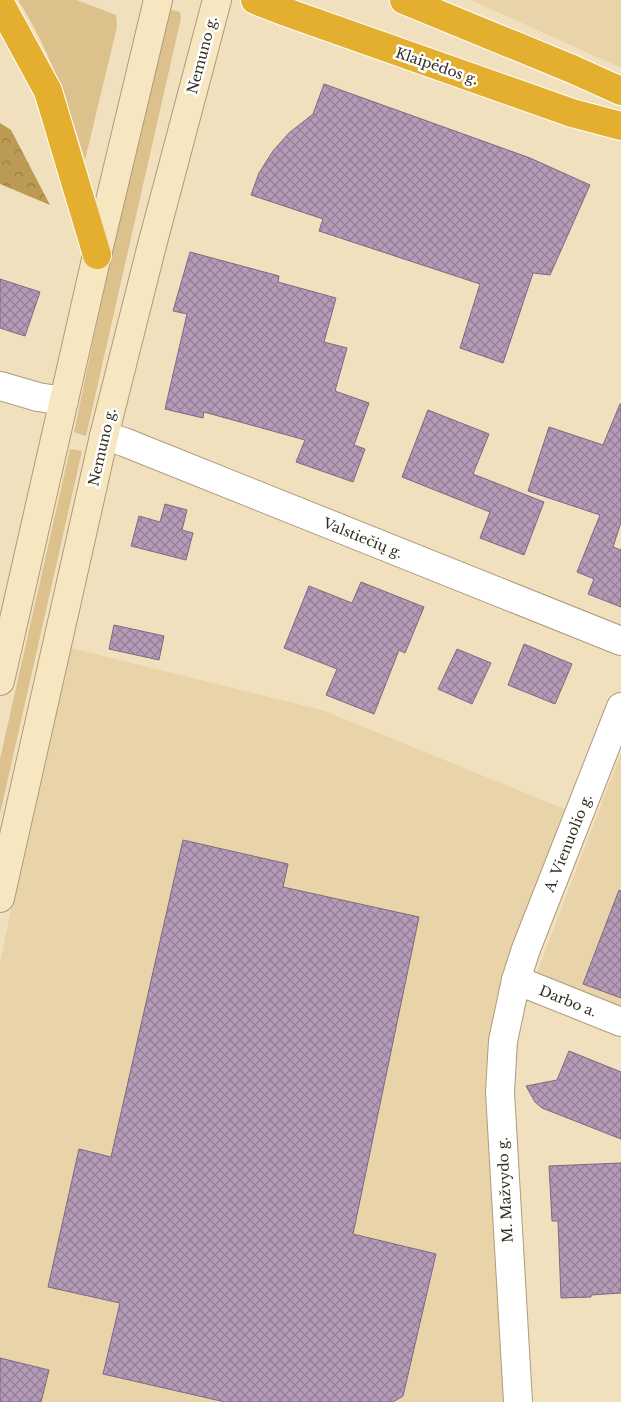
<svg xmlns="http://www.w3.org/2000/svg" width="621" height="1402" viewBox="0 0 621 1402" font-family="'Libre Baskerville',serif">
  <defs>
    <pattern id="forest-crowns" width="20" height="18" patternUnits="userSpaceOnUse" patternTransform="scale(1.25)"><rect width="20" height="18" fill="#bb9a53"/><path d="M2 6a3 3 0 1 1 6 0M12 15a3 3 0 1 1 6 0" fill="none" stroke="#997e44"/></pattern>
    <pattern id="building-cross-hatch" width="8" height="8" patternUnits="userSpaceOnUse" patternTransform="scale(1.25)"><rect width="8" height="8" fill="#b49bb8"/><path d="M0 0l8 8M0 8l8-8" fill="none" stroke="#937f95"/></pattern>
  </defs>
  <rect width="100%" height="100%" fill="#f1e0bd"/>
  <!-- built -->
  <g fill="#e9d4aa">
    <path d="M471 0H621V68Z"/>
    <path d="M67 647 322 710 579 815 503 1041 518 1402H0V962Z"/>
    <path d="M621 753V1008L536 975Z"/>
  </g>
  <!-- grass -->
  <g fill="#dcc18c">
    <path d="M18 0H77L116 15 117 27 85 160C68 104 50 50 18 0Z"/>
    <path d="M172 10 180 12 181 18 86 436 74 432 126 185 169 15Z"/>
    <path d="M70 449 82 451 0 814V759Z"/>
  </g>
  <!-- forest -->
  <path fill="url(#forest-crowns)" d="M0 123 11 130 50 205 0 184Z"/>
  <!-- building -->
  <g fill="url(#building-cross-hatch)" stroke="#7f6882">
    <path d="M324 84 530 158 590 185 550 275 533 273 503 363 460 348 480 284 319 231 323 219 251 195 259 173 273 151 289 133 313 114Z"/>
    <path d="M190 252 279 276 278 282 336 298 324 342 347 348 335 391 369 403 354 445 365 449 353 482 296 462 305 440 204 412 203 418 165 409 187 314 173 311Z"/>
    <path d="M0 279 40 292 25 336 0 328Z"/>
    <path d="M620 404H621V522L613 547 621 550V607L588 594 594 579 577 572 600 515 528 491 549 427 603 445Z"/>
    <path d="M428 410 489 434 473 474 544 502 524 555 480 538 490 512 402 477Z"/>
    <path d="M165 504 187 510 182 530 193 533 186 560 131 546 139 516 160 522Z"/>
    <path d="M361 582 424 607 405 653 399 650 374 714 326 695 337 669 284 648 309 586 352 603Z"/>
    <path d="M114 625 164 636 159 660 109 649Z"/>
    <path d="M524 644 572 664 555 704 508 685Z"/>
    <path d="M457 649 491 663 472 704 438 689Z"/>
    <path d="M183 840 288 864 283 887 419 917 353 1234 436 1254 403 1396 393 1402H225L103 1374 120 1303 48 1287 79 1149 111 1157Z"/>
    <path d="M619 890 621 891V998L583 984Z"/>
    <path d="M569 1051 621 1072V1139L542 1108 535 1102 526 1086 557 1080Z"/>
    <path d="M621 1163V1293L591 1295V1297L561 1298 558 1221H552L549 1166Z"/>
    <path d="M0 1358 49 1370 41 1402H0Z"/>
  </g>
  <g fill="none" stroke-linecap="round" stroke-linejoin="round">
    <defs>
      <g id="street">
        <path d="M0 386 38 397 64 401"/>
        <path d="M104 436 124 442 621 641"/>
        <path d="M516 980 621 1022"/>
        <path d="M518 1402 500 1092 503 1041 516 980 526 949 621 707"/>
      </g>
      <g id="secondary">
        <path d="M0 681 97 255 158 0"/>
        <path d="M0 898 104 436 151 249 217 0"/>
      </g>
      <g id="highway">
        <path d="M255 0 283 11 572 113 621 126"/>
        <path d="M404 0 572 69 621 91"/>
        <path d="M0 3 48 91 97 255"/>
      </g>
    </defs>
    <!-- street casing -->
    <use href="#street" stroke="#ac9c7b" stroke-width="30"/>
    <!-- secondary casing -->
    <use href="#secondary" stroke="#ac9c7b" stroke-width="30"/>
    <!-- highway casing -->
    <use href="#highway" stroke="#fff" stroke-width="30"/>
    <!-- street -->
    <use href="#street" stroke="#fff" stroke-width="28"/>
    <!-- secondary -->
    <use href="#secondary" stroke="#f7e7c0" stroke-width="28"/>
    <!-- highway -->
    <use href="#highway" stroke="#e4af2e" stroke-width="28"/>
  </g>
  <g text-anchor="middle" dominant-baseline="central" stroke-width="5" stroke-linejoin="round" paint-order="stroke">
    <!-- street labels -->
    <g font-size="14" fill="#352f21" stroke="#fff">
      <text transform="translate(202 55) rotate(-75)">Nemuno g.</text>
      <text transform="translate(437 66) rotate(19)">Klaipėdos g.</text>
      <text transform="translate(102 447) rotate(-77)">Nemuno g.</text>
      <text transform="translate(363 538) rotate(22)">Valstiečių g.</text>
      <text transform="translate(568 843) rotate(-68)">A. Vienuolio g.</text>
      <text transform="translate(568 1001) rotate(22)">Darbo a.</text>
      <text transform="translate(505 1190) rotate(-93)">M. Mažvydo g.</text>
    </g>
  </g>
</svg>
